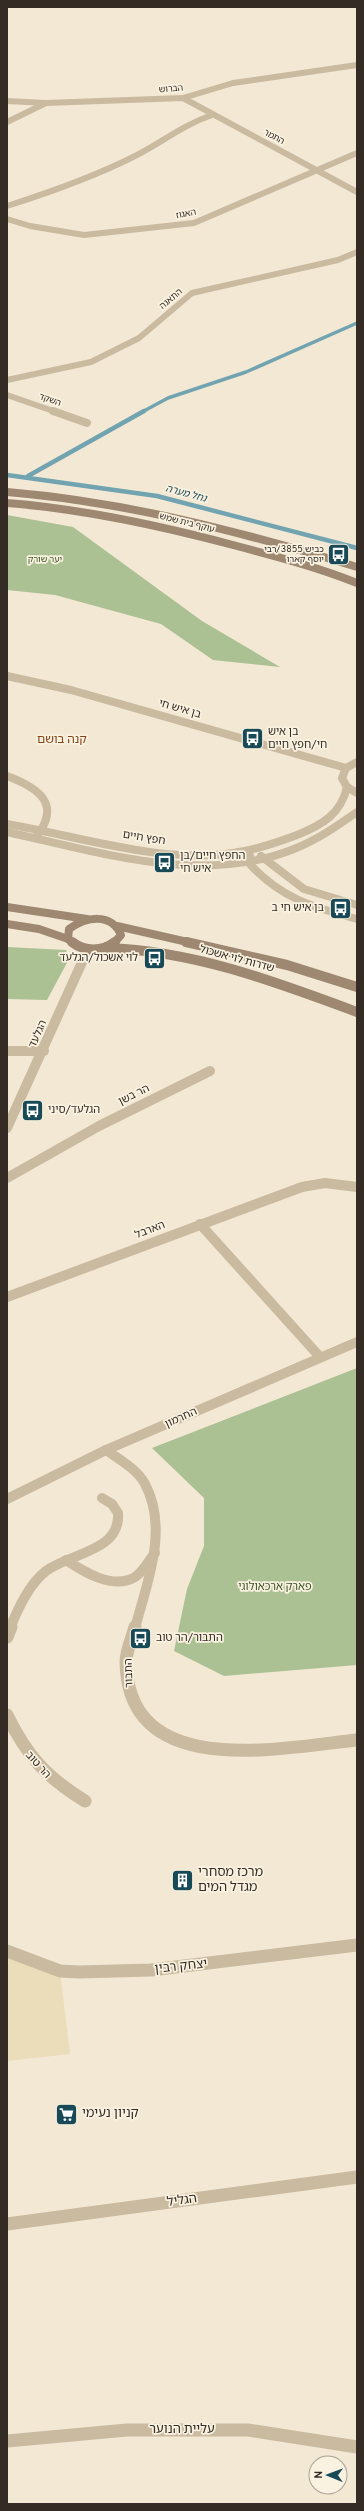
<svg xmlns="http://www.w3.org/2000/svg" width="364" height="2511" viewBox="0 0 364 2511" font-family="Overpass,'Noto Sans Hebrew',sans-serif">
  <rect width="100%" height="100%" fill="#f2e8d4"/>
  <!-- green -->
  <g fill="#abc194">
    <path d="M7 515 73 527 202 621 280 667 213 660 161 624 55 595 7 590Z"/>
    <path d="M7 947 66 950 69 959 47 1000 7 999Z"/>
    <path d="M357 1368V1665L224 1676 174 1651 187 1589 204 1546V1498L152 1448Z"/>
  </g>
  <!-- plaza -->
  <path fill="#ebddb9" d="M7 1951 60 1971 70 2054 7 2061Z"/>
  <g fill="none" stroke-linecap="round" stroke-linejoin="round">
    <!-- stream-far1 -->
    <path stroke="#71a4b0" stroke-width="3.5" d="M142 412 168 398 246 372 357 323"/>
    <!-- stream -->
    <g stroke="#71a4b0" stroke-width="4.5">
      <path d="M7 475 157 496 357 548"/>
      <path d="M28 476 144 411"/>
    </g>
    <!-- minor-far3 -->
    <g stroke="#cabaa0" stroke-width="6">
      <path d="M183 98 233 83 357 65"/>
      <path d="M7 122 46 103"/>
      <path d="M7 206C51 192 96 176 137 155 164 141 183 125 212 115"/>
      <path d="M7 219 30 226 84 235 194 223 357 153"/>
      <path d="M7 395 56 412"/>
    </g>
    <!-- minor-far2 -->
    <g stroke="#cabaa0" stroke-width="8">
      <path d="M53 411 87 423"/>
      <path d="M7 676 71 690 346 768"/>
      <path d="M7 776C39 788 62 804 36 837"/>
    </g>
    <!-- minor-far1 -->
    <g stroke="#cabaa0" stroke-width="10">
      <path d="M7 1051H44"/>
      <path d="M7 1178 99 1126 210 1071"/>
      <path d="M200 1224 320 1357"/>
      <path d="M7 1297 302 1187 325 1183 357 1187"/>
      <path d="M106 1450 357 1342"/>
      <path d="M66 1560C84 1572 113 1590 135 1577 143 1572 149 1560 155 1553"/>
      <path d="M10 1628C18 1609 29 1584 46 1571 69 1553 121 1552 118 1513L112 1504 102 1498"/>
    </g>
    <!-- minor -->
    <g stroke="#cabaa0" stroke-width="13">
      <path d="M7 1637 11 1627"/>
      <path d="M7 1715C27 1756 46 1777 85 1801"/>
      <path d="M7 2224 357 2177"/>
      <path d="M7 2441 127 2430H248L357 2447"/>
    </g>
    <!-- tertiary-far3 -->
    <g stroke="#cabaa0" stroke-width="6">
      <path d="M7 101 46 103 183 98 357 192"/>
      <path d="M7 380 91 362 139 338 192 293 338 260 357 252"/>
    </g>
    <!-- tertiary-far2 -->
    <g stroke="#cabaa0" stroke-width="8">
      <path d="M357 762 346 768 342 778 347 787 357 793"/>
      <path d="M7 824C78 836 161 864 233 853 255 850 276 843 297 835 322 825 341 814 347 787"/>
      <path d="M7 832C99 852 202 886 294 849 317 840 337 826 357 812"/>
      <path d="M250 856 248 862C280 898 312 907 357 919"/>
      <path d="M261 856 304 889 357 905"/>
    </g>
    <!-- tertiary-far1 -->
    <g stroke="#cabaa0" stroke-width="10">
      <path d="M7 1128 88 949"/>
      <path d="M7 1499 106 1450C119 1459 138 1470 145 1484 169 1529 147 1583 135 1628"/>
    </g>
    <!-- tertiary -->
    <g stroke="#cabaa0" stroke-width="13">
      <path d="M135 1627C132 1638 126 1651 126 1662 128 1781 280 1748 357 1740"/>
      <path d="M7 1951 60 1971 79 1972 151 1970 357 1945"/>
    </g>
    <!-- secondary-far1 -->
    <g stroke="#9e8871" stroke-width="8">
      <path d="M7 492C127 502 242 532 357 567"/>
      <path d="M7 503C84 509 158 525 233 545 275 556 317 567 357 583"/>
      <path d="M7 907 87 919"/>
      <path d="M7 924 39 929 68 939"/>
      <path d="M117 926 192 943"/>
      <path d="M73 943 68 939 69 929C86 917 111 912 121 935L114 943"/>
    </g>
    <!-- secondary -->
    <g stroke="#9e8871" stroke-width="10">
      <path d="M72 942C85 952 102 952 115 942"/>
      <path d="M186 942 287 965 357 987"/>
      <path d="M107 948C195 951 276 982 357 1012"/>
    </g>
  </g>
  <!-- icons -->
  <defs>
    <symbol id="bus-square" viewBox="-11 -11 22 22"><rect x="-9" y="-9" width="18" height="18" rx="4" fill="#174957" stroke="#faf2e0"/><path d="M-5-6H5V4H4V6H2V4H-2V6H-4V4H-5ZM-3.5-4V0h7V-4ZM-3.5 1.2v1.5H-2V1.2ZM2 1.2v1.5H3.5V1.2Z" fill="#fff"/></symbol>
    <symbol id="building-square" viewBox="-11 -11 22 22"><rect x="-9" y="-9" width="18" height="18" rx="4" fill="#174957" stroke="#faf2e0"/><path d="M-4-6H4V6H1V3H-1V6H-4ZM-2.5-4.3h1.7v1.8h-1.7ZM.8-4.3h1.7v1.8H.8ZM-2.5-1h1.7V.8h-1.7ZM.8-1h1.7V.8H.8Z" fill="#fff"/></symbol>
    <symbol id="supermarket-square" viewBox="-11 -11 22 22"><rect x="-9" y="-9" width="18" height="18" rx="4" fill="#174957" stroke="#faf2e0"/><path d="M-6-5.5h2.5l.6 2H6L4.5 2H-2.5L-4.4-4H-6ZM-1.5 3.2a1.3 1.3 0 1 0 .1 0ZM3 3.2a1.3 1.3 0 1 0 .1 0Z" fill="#fff"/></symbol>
  </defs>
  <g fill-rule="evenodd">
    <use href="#bus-square" x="326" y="542" width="25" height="25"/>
    <use href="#bus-square" x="240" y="726" width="25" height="25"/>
    <use href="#bus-square" x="152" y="850" width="25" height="25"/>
    <use href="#bus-square" x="328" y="896" width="25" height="25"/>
    <use href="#bus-square" x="142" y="946" width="25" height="25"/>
    <use href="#bus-square" x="20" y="1098" width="25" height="25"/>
    <use href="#bus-square" x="128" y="1626" width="25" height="25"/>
    <use href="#building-square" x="170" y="1868" width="25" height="25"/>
    <use href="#supermarket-square" x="54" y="2102" width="25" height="25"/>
  </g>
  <g text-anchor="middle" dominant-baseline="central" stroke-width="3.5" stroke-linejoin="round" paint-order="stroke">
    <!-- far-street labels -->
    <g font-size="9" fill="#332b24" stroke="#faf2e0">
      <text transform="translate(171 89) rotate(-5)">הברוש</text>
      <text transform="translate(274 137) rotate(28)">התמר</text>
      <text transform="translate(186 214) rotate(-11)">האגוז</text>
      <text transform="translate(171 299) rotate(-40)">התאנה</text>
      <text transform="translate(50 400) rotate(19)">השקד</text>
      <text transform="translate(187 523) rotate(14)">עוקף בית שמש</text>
    </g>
    <!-- far-poi labels -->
    <g font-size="9" fill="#332b24" stroke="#faf2e0" text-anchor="end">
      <text x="324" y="549">כביש 3855/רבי<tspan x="324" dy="10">יוסף קארו</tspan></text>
    </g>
    <!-- far-park labels -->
    <g font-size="9" fill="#3b5326" stroke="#faf2e0">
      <text x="45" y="559">יער שורק</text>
    </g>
    <!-- far-water labels -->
    <g font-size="10" font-style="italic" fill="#174957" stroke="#faf2e0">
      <text transform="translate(186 494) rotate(15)">נחל מערה</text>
    </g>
    <!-- street labels -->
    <g font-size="11" fill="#332b24" stroke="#faf2e0">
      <text transform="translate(180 709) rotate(16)">בן איש חי</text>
      <text transform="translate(144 838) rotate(9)">חפץ חיים</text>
      <text transform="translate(237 959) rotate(15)">שדרות לוי אשכול</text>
      <text transform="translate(38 1034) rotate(-66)">הגלעד</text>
      <text transform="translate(134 1095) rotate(-26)">הר בשן</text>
      <text transform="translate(150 1230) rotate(-21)">הארבל</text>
      <text transform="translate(181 1418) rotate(-24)">החרמון</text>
      <text transform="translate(129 1673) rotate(-92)">התבור</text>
      <text transform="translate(38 1765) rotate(48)">הר טוב</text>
    </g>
    <!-- poi labels -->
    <g font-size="11" fill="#332b24" stroke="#faf2e0" text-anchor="start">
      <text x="268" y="732">בן איש<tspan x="268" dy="13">חי/חפץ חיים</tspan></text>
      <text x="180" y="856">החפץ חיים/בן<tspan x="180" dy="13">איש חי</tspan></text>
      <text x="324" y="908" text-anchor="end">בן איש חי ב</text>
      <text x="138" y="958" text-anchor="end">לוי אשכול/הגלעד</text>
      <text x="48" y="1110">הגלעד/סיני</text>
      <text x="156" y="1638">התבור/הר טוב</text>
    </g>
    <!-- park labels -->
    <g font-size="11" fill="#3b5326" stroke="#faf2e0">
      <text x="275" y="1587">פארק ארכאולוגי</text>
    </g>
    <!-- neighbourhood labels -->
    <g font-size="12" fill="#874418" stroke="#faf2e0">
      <text x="62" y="740">קנה בושם</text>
    </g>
    <!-- near-poi labels -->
    <g font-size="13" fill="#332b24" stroke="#faf2e0" text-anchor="start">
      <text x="198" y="1873">מרכז מסחרי<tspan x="198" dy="15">מגדל המים</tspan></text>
      <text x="82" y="2114">קניון נעימי</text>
    </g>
    <!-- near-street labels -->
    <g font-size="13" fill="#332b24" stroke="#faf2e0">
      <text transform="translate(181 1967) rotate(-6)">יצחק רבין</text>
      <text transform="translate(182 2201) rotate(-8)">הגליל</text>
      <text x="182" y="2430">עליית הנוער</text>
    </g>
  </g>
  <!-- border -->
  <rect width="364" height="2511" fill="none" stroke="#332b24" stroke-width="16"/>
  <!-- north arrow -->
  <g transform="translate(328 2475) rotate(271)"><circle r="19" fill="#faf2e0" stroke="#aaa295"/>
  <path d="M0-3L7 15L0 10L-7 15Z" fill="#174957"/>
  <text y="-6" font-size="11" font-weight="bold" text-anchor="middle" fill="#332b24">N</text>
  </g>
</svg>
